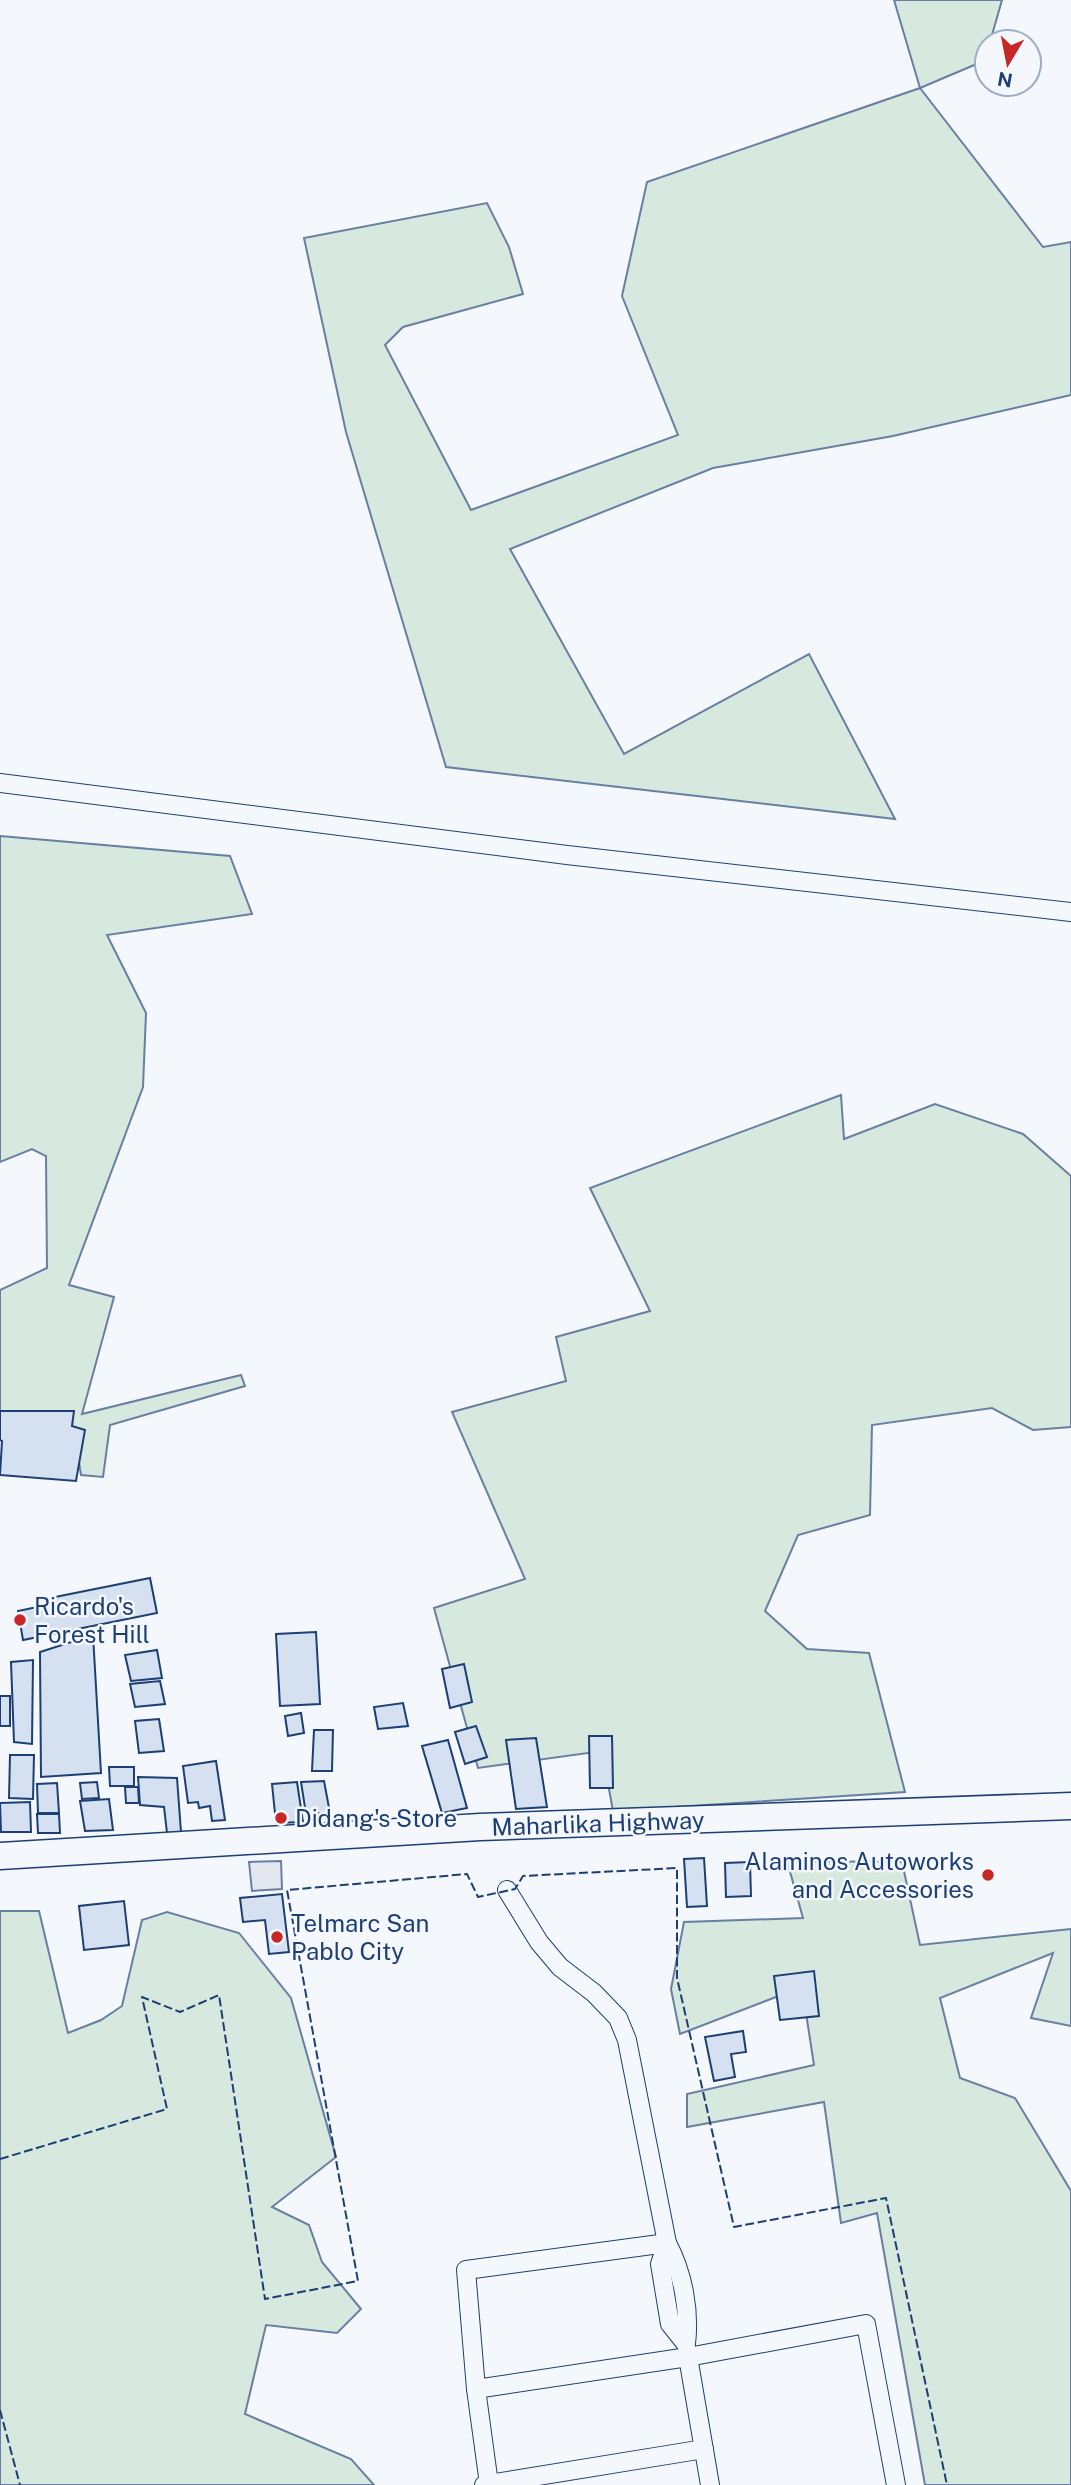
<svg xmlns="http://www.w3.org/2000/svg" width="1071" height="2485" viewBox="0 0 1071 2485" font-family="'Public Sans',sans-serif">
  <rect width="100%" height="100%" fill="#f4f7fb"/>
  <!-- green -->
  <g fill="#d7e8df" stroke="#687fa3" stroke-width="2">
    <path d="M894 0H1002L990 42H987L986 60 920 88 1043 247 1071 242V395L893 436 713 468 510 549 624 754 809 654 895 819 446 767 346 432 304 238 487 203 509 247 523 294 403 327 385 345 471 510 678 435 622 296 647 182 920 88Z"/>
    <path d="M0 836 230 856 252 914 107 935 146 1013 143 1087 69 1285 114 1297 82 1414 241 1375 245 1386 110 1425 103 1477 81 1475 76 1444 0 1426V1290L47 1268 46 1156 32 1149 0 1162Z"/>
    <path d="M841 1095 844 1139 935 1104 1023 1134 1071 1176V1427L1033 1430 992 1408 872 1425 870 1515 798 1535 765 1611 807 1649 869 1653 905 1792 613 1811 602 1751 478 1768 434 1608 525 1579 452 1412 566 1381 556 1337 650 1311 590 1188Z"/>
    <path d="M787 1861 902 1862 920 1945 1071 1929V2026L1031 2018 1053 1953 940 1998 960 2078 1015 2098 1071 2191V2485H925L877 2213 841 2223 824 2102 687 2127V2094L814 2065 802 1987 680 2034 671 1989 684 1922 803 1918Z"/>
    <path d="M0 1911H39L68 2033 101 2020 122 2006 142 1920 167 1912 239 1933 291 1998 336 2157 272 2207 309 2225 322 2262 361 2309 337 2333 266 2325 245 2414 351 2459 374 2485H0Z"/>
  </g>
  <!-- parking -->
  <path fill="#e3e8f0" stroke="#687fa3" stroke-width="2" d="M281 1861 282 1889 252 1891 249 1862Z"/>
  <!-- building -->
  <g fill="#d5e0f0" stroke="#1d3f73" stroke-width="2">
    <path d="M0 1411H74L72 1426 85 1430 76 1481 0 1475 2 1441 0 1440Z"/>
    <path d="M150 1578 157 1613 23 1640 18 1611 47 1605 45 1599Z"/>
    <path d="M316 1632 320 1704 280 1706 276 1634Z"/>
    <path d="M93 1635 101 1773 41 1777 40 1652Z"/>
    <path d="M157 1650 162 1678 131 1681 125 1655Z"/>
    <path d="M33 1660 32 1744 14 1742 11 1662Z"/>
    <path d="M464 1664 472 1702 450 1708 442 1669Z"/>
    <path d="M160 1681 165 1704 135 1707 130 1684Z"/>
    <rect x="0" y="1696" width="10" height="30"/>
    <path d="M403 1703 408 1726 378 1729 374 1707Z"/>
    <path d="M301 1713 304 1733 288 1736 285 1716Z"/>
    <path d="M159 1719 164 1751 139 1753 135 1721Z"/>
    <path d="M476 1726 487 1757 465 1764 455 1732Z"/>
    <path d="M314 1730H333L332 1771H312Z"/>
    <path d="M589 1736H612L613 1788H590Z"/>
    <path d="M536 1738 547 1807 516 1809 506 1740Z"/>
    <path d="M448 1740 467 1808 442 1813 422 1746Z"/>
    <path d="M10 1755H34L33 1799 9 1798Z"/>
    <path d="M216 1761 225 1820 212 1821 210 1806 199 1808 198 1802 188 1803 183 1766Z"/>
    <path d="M109 1767H134V1786H110Z"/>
    <path d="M138 1777 177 1778 181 1832 167 1833 164 1807 140 1805Z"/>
    <path d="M324 1781 330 1813 306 1814 301 1782Z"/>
    <path d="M97 1782 99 1798 82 1799 80 1783Z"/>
    <path d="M297 1782 303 1822 276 1823 272 1784Z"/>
    <path d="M57 1783 59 1813H38L37 1784Z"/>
    <path d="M125 1787H138L139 1803H126Z"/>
    <path d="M109 1799 113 1830 85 1831 80 1801Z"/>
    <path d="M30 1802 31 1832H1L0 1803Z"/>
    <path d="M37 1814H59L60 1833H38Z"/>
    <path d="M704 1858 707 1906 687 1907 684 1859Z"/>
    <path d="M750 1862 751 1896 726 1897 725 1863Z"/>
    <path d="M282 1894 289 1952 269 1954 265 1920 243 1922 240 1898Z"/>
    <path d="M124 1901 129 1945 84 1950 79 1906Z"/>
    <path d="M814 1971 819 2016 780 2020 774 1976Z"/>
    <path d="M743 2031 746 2052 731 2054 735 2077 714 2081 705 2037Z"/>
  </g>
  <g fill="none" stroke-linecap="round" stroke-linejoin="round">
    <defs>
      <g id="minor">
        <path d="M0 783 567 855 1071 912"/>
        <path d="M507 1890 539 1942 560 1967 594 1993 618 2018 627 2040 667 2243C683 2273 690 2310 686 2344"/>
        <path d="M667 2243 660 2264 670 2324 686 2344"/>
        <path d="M688 2357 710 2485"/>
        <path d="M476 2389 688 2357 866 2324 896 2485"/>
        <path d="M489 2484 704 2449"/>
        <path d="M484 2485 489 2484 476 2389 466 2270 667 2243"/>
      </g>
      <path id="primary" d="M0 1856 480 1827 1071 1806"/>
    </defs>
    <!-- minor casing -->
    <use href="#minor" stroke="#1d3f73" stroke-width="20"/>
    <!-- primary casing -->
    <use href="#primary" stroke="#1d3f73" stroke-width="29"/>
    <!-- minor -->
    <use href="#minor" stroke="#f4f7fb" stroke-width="18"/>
    <!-- primary -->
    <use href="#primary" stroke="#f4f7fb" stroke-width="26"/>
    <!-- fence -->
    <g stroke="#1d3f73" stroke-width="2" stroke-dasharray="9 3.5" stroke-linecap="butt">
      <path d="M0 2159 167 2109 142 1997 180 2012 219 1995 265 2299 358 2281 287 1890 467 1874 478 1897 515 1889 523 1876 677 1868V1978L734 2227 886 2198 947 2485"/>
      <path d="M0 2410 20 2485"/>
    </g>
  </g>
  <!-- markers -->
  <g fill="#c62828" stroke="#f4f7fb" stroke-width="2.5">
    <circle cx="20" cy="1620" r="7"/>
    <circle cx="281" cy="1818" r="7"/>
    <circle cx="988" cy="1875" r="7"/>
    <circle cx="277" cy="1937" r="7"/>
  </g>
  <g text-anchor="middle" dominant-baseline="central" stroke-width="5" stroke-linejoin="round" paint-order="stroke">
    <!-- poi labels -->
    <g font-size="24" fill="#1d3f73" stroke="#f4f7fb" text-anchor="start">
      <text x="34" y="1606">Ricardo's<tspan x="34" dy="28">Forest Hill</tspan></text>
      <text x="295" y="1818">Didang's Store</text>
      <text x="974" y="1861" text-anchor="end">Alaminos Autoworks<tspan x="974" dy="28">and Accessories</tspan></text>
      <text x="291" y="1923">Telmarc San<tspan x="291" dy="28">Pablo City</tspan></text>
    </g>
    <!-- street labels -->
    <g font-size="24" fill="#1d3f73" stroke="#f4f7fb">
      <text transform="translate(598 1823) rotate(-2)">Maharlika Highway</text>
    </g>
  </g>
  <!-- north arrow -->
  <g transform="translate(1008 63) rotate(190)"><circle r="33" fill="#f4f7fb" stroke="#9eadc5" stroke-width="2"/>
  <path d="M0-5L12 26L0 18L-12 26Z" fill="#c62828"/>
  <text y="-10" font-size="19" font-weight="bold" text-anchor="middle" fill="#1d3f73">N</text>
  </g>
</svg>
